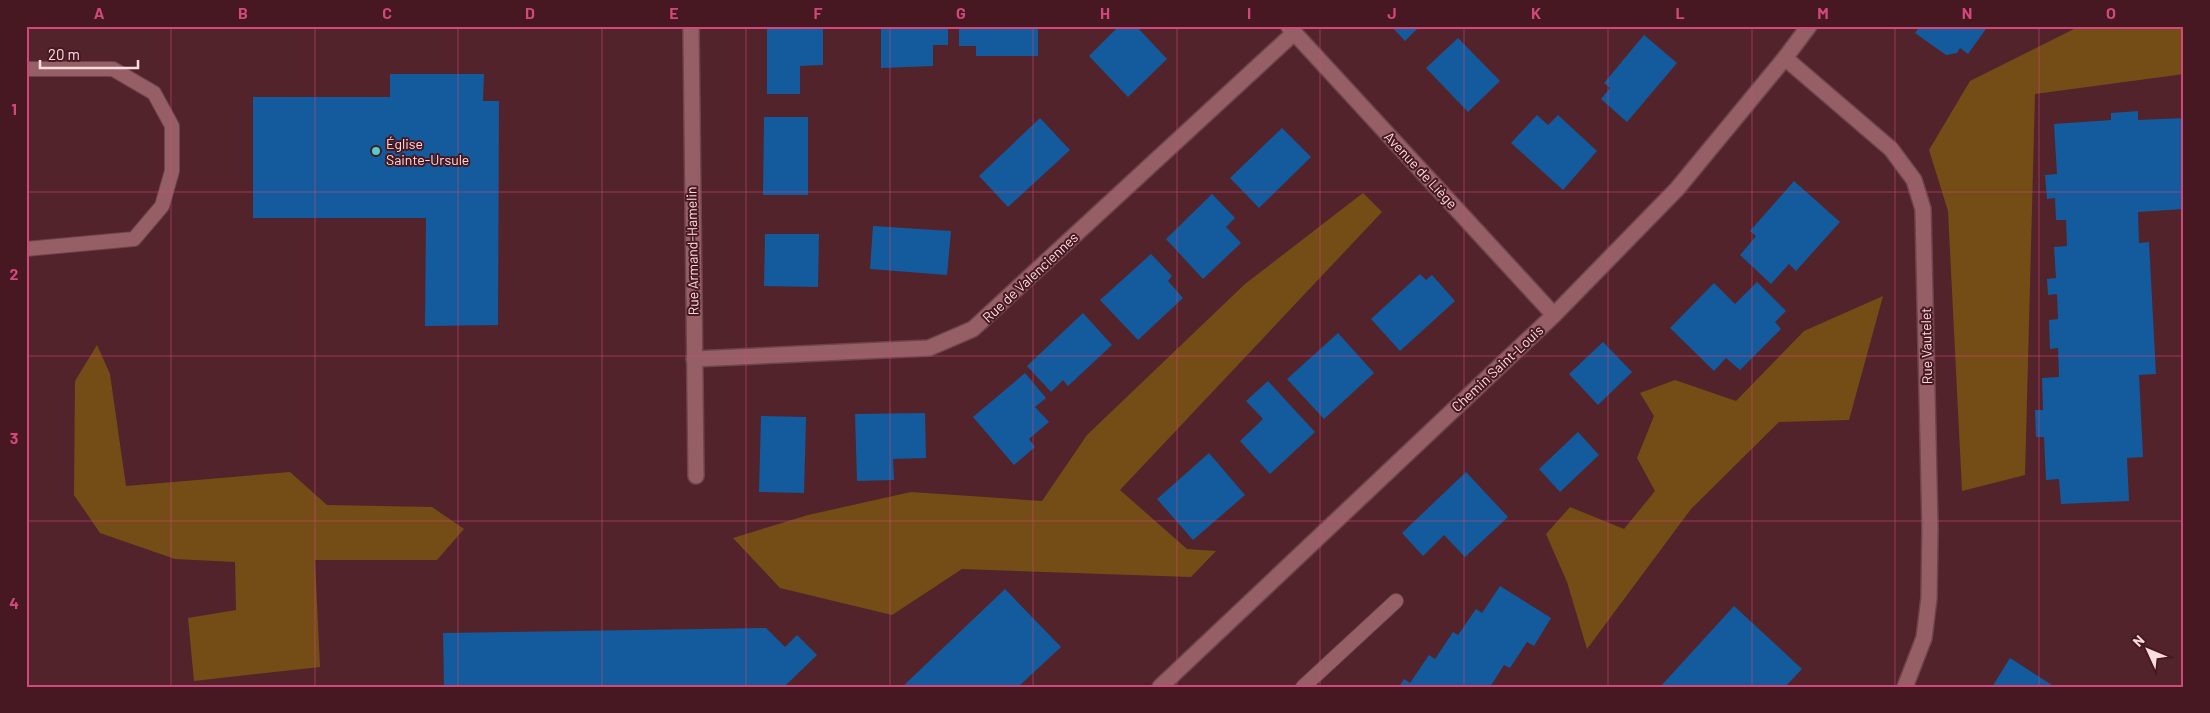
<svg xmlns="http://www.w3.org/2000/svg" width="2210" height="713" viewBox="0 0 2210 713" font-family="Barlow,sans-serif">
  <rect width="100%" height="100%" fill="#52232b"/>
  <!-- green -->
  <g fill="#744d16">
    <path d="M2080 26H2184V74L2035 94 2025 475 1962 491 1948 211 1929 150 1970 81Z"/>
    <path d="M1363 193 1382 212 1120 490 1187 549 1216 551 1191 577 962 569 892 615 780 588 733 538 808 515 911 492 1042 501 1087 435 1245 284Z"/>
    <path d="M1883 296 1849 420 1779 422 1691 509 1587 649 1567 582 1546 534 1570 507 1624 529 1655 491 1637 458 1654 416 1640 393 1675 380 1736 401 1804 331Z"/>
    <path d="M97 345 110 374 126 486 290 472 327 505 432 507 464 529 437 560H315L320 667 194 681 188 618 236 610 235 562 175 559 100 533 74 495 75 381Z"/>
  </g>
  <!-- building -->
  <g fill="#135b9c">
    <path d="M767 26H823V65L800 66V94H767Z"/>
    <path d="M881 26H948V45H933V66L881 68Z"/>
    <path d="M959 26H1038V56H976V46H959Z"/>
    <path d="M1119 26H1136L1167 59 1128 97 1089 56Z"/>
    <path d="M1391 26H1420L1405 41Z"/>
    <path d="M1920 26H1988L1968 54 1960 48 1957 53 1946 55 1915 33Z"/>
    <path d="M1644 35 1677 63 1627 122 1601 99 1610 88 1604 83Z"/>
    <path d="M1458 38 1500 81 1468 112 1426 68Z"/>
    <path d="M390 74H484L483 101H499L498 325 425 326 426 218H253V97H390Z"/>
    <path d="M2138 111V120L2184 118V209L2138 212 2139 243 2149 242 2156 374 2139 375 2143 457 2127 458 2129 501 2061 504 2059 479 2046 480 2044 437H2036L2035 410H2043L2042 378 2059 377 2058 348 2050 349 2049 320 2058 319 2057 294 2048 295 2047 279 2056 278 2054 247 2067 246 2066 220H2056L2055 198 2047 199 2045 175 2057 174 2054 124 2111 120V113Z"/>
    <path d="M1537 115 1548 125 1558 115 1597 151 1563 190 1511 143Z"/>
    <path d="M764 117H808V195H763Z"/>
    <path d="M1040 118 1070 150 1008 207 979 176Z"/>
    <path d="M1282 128 1311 157 1259 208 1230 178Z"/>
    <path d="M1794 181 1840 222 1796 271 1789 264 1771 284 1740 255 1756 236 1750 231Z"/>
    <path d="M1212 194 1235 218 1226 227 1241 243 1203 279 1166 239Z"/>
    <path d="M873 226 951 231 947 275 870 269Z"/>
    <path d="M765 234H819L818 287 764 286Z"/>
    <path d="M1151 254 1172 276 1168 281 1183 298 1138 340 1100 300Z"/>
    <path d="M1420 274 1426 280 1432 275 1455 301 1400 351 1371 319Z"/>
    <path d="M1757 282 1786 311 1775 322 1781 329 1740 370 1726 358 1714 371 1670 328 1714 283 1735 304Z"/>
    <path d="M1083 313 1112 345 1068 386 1063 380 1051 392 1027 366Z"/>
    <path d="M1338 333 1374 373 1324 419 1287 379Z"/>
    <path d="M1603 342 1632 372 1598 405 1569 374Z"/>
    <path d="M1025 373 1046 398 1035 407 1049 422 1029 439 1035 447 1014 465 973 417Z"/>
    <path d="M1268 381 1315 432 1270 474 1240 441 1263 419 1246 401Z"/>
    <path d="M925 413 926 458 893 459 894 480 857 481 855 414Z"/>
    <path d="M761 416 806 417 804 493 759 492Z"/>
    <path d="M1578 432 1599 455 1560 492 1539 469Z"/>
    <path d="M1209 453 1245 495 1193 540 1157 499Z"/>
    <path d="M1466 472 1508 517 1465 557 1444 535 1423 556 1402 533Z"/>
    <path d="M1500 586 1551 618 1534 646 1527 642 1510 668 1504 665 1490 687H1399L1404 679 1410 683 1429 655 1435 659 1453 632 1458 635 1476 609 1482 613Z"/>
    <path d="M1005 589 1061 647 1018 687H902Z"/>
    <path d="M1734 606 1802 669 1785 687H1660Z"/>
    <path d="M766 628 785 647 797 635 817 655 784 687H444L443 633Z"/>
    <path d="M2010 658 2055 687H1992Z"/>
  </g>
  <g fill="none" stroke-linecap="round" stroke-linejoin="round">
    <defs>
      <g id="lane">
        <path d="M26 69H113L154 93 172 126V171L162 206 134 239 26 249"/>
        <path d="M1303 687 1396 601"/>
      </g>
      <g id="street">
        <path d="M691 26 696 476"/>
        <path d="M1289 27 1554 315"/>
        <path d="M1785 58 1891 149 1914 180 1923 209 1930 529 1929 598 1924 638 1905 687"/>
        <path d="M694 359 929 348 973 329 1294 33"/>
      </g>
      <path id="secondary" d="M1160 687 1554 315 1677 189 1785 58 1809 26"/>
    </defs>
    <!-- lane casing -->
    <use href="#lane" stroke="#6e444c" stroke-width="16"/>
    <!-- street casing -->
    <use href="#street" stroke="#6e444c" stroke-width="18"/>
    <!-- secondary casing -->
    <use href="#secondary" stroke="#6e444c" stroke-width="18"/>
    <!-- lane -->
    <use href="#lane" stroke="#965f66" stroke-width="14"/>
    <!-- street -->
    <use href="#street" stroke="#965f66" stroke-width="15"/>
    <!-- secondary -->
    <use href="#secondary" stroke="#965f66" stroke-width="15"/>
  </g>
  <!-- grid -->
  <path fill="none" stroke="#d1497c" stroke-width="1" stroke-opacity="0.55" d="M171 26V687M315 26V687M458 26V687M602 26V687M746 26V687M890 26V687M1033 26V687M1177 26V687M1320 26V687M1464 26V687M1608 26V687M1752 26V687M1895 26V687M2039 26V687M26 192H2184M26 356H2184M26 521H2184"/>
  <!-- markers -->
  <circle fill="#54cdc8" stroke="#471821" stroke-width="2" cx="376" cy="151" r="5"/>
  <g text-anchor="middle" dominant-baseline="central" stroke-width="4" stroke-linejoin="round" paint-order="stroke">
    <!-- poi labels -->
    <g font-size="14" fill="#fddde0" stroke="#471821" text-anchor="start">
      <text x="386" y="143">Église<tspan x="386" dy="16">Sainte-Ursule</tspan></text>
    </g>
    <!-- street labels -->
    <g font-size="14" fill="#fddde0" stroke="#471821">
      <text transform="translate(1421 170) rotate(47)">Avenue de Liège</text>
      <text transform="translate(692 251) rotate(-91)">Rue Armand-Hamelin</text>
      <text transform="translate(1030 277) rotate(-43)">Rue de Valenciennes</text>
      <text transform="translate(1926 346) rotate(-91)">Rue Vautelet</text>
      <text transform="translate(1497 368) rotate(-43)">Chemin Saint-Louis</text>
    </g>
  </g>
  <!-- border -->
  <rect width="2210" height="713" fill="none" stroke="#471821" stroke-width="55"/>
  <!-- north arrow -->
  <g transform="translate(2148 650) rotate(314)" stroke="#471821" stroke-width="4" paint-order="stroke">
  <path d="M0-4L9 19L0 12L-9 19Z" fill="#fddde0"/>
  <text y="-8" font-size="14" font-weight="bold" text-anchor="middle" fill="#fddde0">N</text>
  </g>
  <!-- scale -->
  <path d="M40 60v8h98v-8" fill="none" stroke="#fddde0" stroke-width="2.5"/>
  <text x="48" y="60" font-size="15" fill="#fddde0" stroke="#471821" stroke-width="4" paint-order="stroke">20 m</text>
  <rect x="28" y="28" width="2154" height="658" fill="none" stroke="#d1497c" stroke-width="2"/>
  <g font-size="16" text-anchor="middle" font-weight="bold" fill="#d1497c">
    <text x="99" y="19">A</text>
    <text x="243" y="19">B</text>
    <text x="387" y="19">C</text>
    <text x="530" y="19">D</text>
    <text x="674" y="19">E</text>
    <text x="818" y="19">F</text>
    <text x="961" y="19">G</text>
    <text x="1105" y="19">H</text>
    <text x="1249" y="19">I</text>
    <text x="1392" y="19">J</text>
    <text x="1536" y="19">K</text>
    <text x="1680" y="19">L</text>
    <text x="1823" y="19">M</text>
    <text x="1967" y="19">N</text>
    <text x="2111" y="19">O</text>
    <text x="14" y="115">1</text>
    <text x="14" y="280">2</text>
    <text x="14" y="444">3</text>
    <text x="14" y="609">4</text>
  </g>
</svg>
